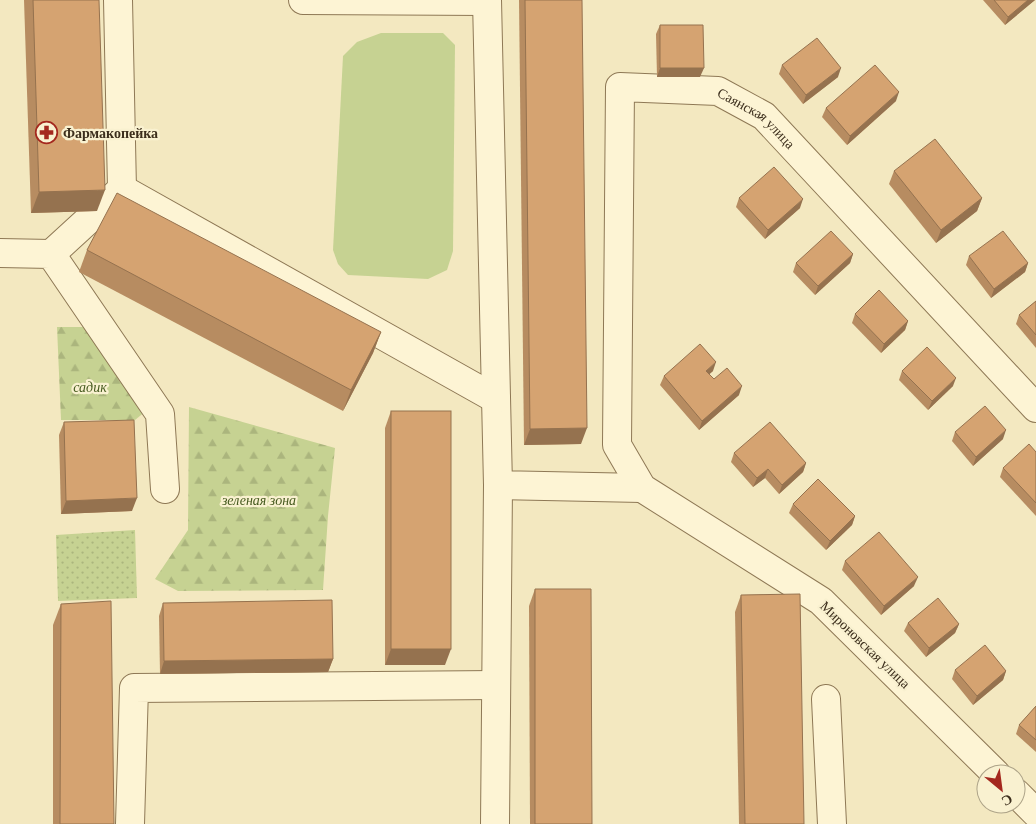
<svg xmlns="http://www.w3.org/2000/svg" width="1036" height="824" viewBox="0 0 1036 824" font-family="'Times New Roman',serif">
  <defs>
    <pattern id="grass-dots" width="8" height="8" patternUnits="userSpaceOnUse" patternTransform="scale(1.25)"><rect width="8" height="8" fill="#c6d292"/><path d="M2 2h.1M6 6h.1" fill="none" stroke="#abb57d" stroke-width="1.8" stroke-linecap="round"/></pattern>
    <pattern id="forest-firs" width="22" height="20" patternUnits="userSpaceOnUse" patternTransform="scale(1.25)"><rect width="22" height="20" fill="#c6d292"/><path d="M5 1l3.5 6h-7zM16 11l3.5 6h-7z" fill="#abb57d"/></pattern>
  </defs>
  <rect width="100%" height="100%" fill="#f3e8c0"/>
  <!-- grass -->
  <path fill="url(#grass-dots)" d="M135 530 137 598 58 601 56 535Z"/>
  <!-- forest -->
  <g fill="url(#forest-firs)">
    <path d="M57 327H85L146 411 135 420H61Z"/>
    <path d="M189 407 335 448 328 516 323 590 178 591 155 579 188 530Z"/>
  </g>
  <!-- pitch -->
  <path fill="#c6d292" d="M381 33H443L455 45 453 251 447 270 428 279 348 275 338 264 333 250 343 56 357 42Z"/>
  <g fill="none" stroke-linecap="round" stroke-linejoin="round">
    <defs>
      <g id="minor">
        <path d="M118 0 122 189"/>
        <path d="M303 0 487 1"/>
        <path d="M487 0 498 485 642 488"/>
        <path d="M0 253 51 254 160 414 165 489"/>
        <path d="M51 254 122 189 496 399"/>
        <path d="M826 699 832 824"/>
        <path id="s1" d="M996 774 821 601 642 488 617 445 620 87 718 91 764 116 1036 408"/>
        <path d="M1016 793 1036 813"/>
        <path d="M130 824 134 688 496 685"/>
        <path d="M495 824 498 485"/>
      </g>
    </defs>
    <!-- minor casing -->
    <use href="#minor" stroke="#8e7855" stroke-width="30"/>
    <!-- minor -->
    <use href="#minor" stroke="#fdf4d4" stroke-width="28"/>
  </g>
  <!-- wall -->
  <g fill="#b78c61">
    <path d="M24 0H99L97 211 31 213Z"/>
    <path d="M519 0H582L581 444 524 445Z"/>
    <path d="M983 0H1035L1005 25Z"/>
    <path d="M660 25 700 77H657L656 34Z"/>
    <path d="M782 65 838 77 803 104 779 74Z"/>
    <path d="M896 101 847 145 822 117 826 108Z"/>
    <path d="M894 171 982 198 977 211 936 243 889 184Z"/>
    <path d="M739 198 800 208 765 239 736 207Z"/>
    <path d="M87 250 381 332 373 353 343 411 79 272Z"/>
    <path d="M853 254 850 263 815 295 793 272 796 263Z"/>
    <path d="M969 256 1028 263 1025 272 991 298 966 265Z"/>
    <path d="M1036 301V348L1016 324 1019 315Z"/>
    <path d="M855 314 908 321 905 330 881 353 852 323Z"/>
    <path d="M713 371 709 374 714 379 739 395 699 430 660 385 664 376Z"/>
    <path d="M902 371 953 386 928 410 899 380Z"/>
    <path d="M391 411 445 665H385V428Z"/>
    <path d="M64 422 132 511 61 514 59 435Z"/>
    <path d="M955 432 1003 439 973 466 952 441Z"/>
    <path d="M1036 452V516L1000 477 1003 468Z"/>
    <path d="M734 453 806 463 803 472 779 494 765 478 753 487 731 462Z"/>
    <path d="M793 504 855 516 852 525 826 550 789 513Z"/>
    <path d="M845 561 914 586 881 615 842 570Z"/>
    <path d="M535 589 592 824H530L529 606Z"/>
    <path d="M741 595 804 824H739L735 612Z"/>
    <path d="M163 603 333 659 328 672 160 674 159 616Z"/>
    <path d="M61 604 114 824H53V625Z"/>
    <path d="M908 623 959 624 955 633 926 657 904 631Z"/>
    <path d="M955 670 1006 671 1003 680 973 705 952 679Z"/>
    <path d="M1036 706V752L1016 734 1019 725Z"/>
  </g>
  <!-- shaded-wall -->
  <g fill="#95724f">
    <path d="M1028 0H1035L1005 25 1008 17Z"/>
    <path d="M660 68H704L700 77H657Z"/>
    <path d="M841 68 838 77 803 104 806 95Z"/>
    <path d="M899 92 896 101 847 145 850 136Z"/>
    <path d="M105 190 97 211 31 213 39 192Z"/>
    <path d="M982 198 977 211 936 243 941 230Z"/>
    <path d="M803 199 800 208 765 239 768 230Z"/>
    <path d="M853 254 850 263 815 295 818 286Z"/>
    <path d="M1028 263 1025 272 991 298 994 289Z"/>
    <path d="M908 321 905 330 881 353 884 344Z"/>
    <path d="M381 332 373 353 343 411 351 390Z"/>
    <path d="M716 362 713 371 703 380 706 371Z"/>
    <path d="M956 378 953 386 928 410 932 401Z"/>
    <path d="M742 386 739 395 699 430 702 421Z"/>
    <path d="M587 428 581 444 524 445 530 429Z"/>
    <path d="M1006 430 1003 439 973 466 976 457Z"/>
    <path d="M806 463 803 472 779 494 782 485Z"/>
    <path d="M768 469 765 478 753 487 757 478Z"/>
    <path d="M137 498 132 511 61 514 66 501Z"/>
    <path d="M855 516 852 525 826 550 830 541Z"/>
    <path d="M918 577 914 586 881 615 884 606Z"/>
    <path d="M959 624 955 633 926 657 929 648Z"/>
    <path d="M391 649H451L445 665H385Z"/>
    <path d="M333 659 328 672 160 674 164 661Z"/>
    <path d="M1006 671 1003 680 973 705 977 696Z"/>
  </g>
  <!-- building -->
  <g fill="#d5a371" stroke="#95724f">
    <path d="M33 0H99L105 190 39 192Z"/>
    <path d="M525 0H582L587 428 530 429Z"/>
    <path d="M994 0H1028L1008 17Z"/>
    <path d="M660 25H703L704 68H660Z"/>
    <path d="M817 38 841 68 806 95 782 65Z"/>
    <path d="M875 65 899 92 850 136 826 108Z"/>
    <path d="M935 139 982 198 941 230 894 171Z"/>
    <path d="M774 167 803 199 768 230 739 198Z"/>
    <path d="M117 193 381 332 351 390 87 250Z"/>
    <path d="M831 231 853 254 818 286 796 263Z"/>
    <path d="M1003 231 1028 263 994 289 969 256Z"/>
    <path d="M879 290 908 321 884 344 855 314Z"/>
    <path d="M1036 301V335L1019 315Z"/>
    <path d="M700 344 716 362 706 371 714 379 727 368 742 386 702 421 664 376Z"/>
    <path d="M927 347 956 378 932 401 902 371Z"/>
    <path d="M985 406 1006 430 976 457 955 432Z"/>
    <rect x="391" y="411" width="60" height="238"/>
    <path d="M134 420 137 498 66 501 64 422Z"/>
    <path d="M770 422 806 463 782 485 768 469 757 478 734 453Z"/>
    <path d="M1029 444 1036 452V503L1003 468Z"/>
    <path d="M818 479 855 516 830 541 793 504Z"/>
    <path d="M879 532 918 577 884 606 845 561Z"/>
    <path d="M535 589H591L592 824H535Z"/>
    <path d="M800 594 804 824H745L741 595Z"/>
    <path d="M938 598 959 624 929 648 908 623Z"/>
    <path d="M332 600 333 659 164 661 163 603Z"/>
    <path d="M111 601 114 824H60L61 604Z"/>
    <path d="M985 645 1006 671 977 696 955 670Z"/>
    <path d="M1036 706V740L1019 725Z"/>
  </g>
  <!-- icons -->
  <defs>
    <symbol id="pharmacy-ring" viewBox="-11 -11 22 22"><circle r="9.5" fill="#f9f1d0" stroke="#a4281e" stroke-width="1.5"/><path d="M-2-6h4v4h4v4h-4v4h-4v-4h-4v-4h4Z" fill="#a4281e"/></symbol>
  </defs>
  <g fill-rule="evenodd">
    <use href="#pharmacy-ring" x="34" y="120" width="25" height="25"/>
  </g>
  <g text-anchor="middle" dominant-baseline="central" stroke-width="4.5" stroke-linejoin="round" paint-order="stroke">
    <!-- street labels -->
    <g font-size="14" fill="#3c2e1c" stroke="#f9f1d0">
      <text stroke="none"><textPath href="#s1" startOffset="1011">Саянская улица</textPath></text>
      <text transform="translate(865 645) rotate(44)">Мироновская улица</text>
    </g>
    <!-- poi labels -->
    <g font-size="14" font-weight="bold" fill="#3c2e1c" stroke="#f9f1d0" text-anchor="start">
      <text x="63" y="133">Фармакопейка</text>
    </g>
    <!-- park labels -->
    <g font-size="14" font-style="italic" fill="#475b20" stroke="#f9f1d0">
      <text x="90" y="387">садик</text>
      <text x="259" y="500">зеленая зона</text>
    </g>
  </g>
  <!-- north arrow -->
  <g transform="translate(1001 789) rotate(151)"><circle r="24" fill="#f9f1d0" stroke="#ada388"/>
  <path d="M0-4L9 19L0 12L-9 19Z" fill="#a4281e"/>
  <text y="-8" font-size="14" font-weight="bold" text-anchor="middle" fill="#3c2e1c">С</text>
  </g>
</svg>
